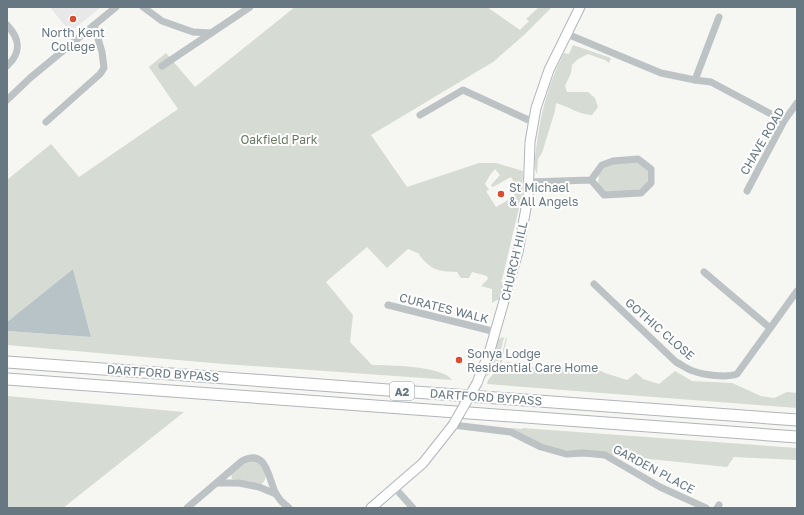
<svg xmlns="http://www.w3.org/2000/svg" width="804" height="515" viewBox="0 0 804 515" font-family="'Golos Text',sans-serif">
  <rect width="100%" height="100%" fill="#f6f6f3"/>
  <!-- built -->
  <path fill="#e7e8e7" d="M50 7H101L70 32Z"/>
  <!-- green -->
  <g fill="#d6dbd3" fill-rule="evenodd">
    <path d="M295 7H487L520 30 529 21 526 19 539 7H552L525 34 493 62 371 135 407 187 479 163H496L523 171 522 195 502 280H501L503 284 499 299 492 303V289L481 286 488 279 487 276 472 272 469 278H461L457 272C437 271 433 271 419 255L420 254 408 249 387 268 367 247 326 282 353 315 350 342 372 365C388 365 443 366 452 380L224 364 7 345V331L91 337 73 269 7 322V180L51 144 79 177 178 109 149 67 166 53 195 87ZM495 169 500 175 491 185 493 187 511 177 518 189 513 192 515 196 496 207 486 191 489 190 485 184 490 175Z"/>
    <path d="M573 45 611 58 609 63 605 60 588 54 578 59 572 65 571 73 565 86 567 92H588L595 98 598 107 592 115C579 115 568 106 556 103L555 111 546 140 542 153 538 159 537 174C533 167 535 157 536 150 540 115 548 84 564 53L569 54Z"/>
    <path d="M639 162 647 168V183L638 191 605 193 598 184 599 174 608 164Z"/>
    <path d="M504 337 497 367 486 377 498 339Z"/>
    <path d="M506 338H507L501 366 507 362 543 369 554 366 565 368H594L605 373 627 380 636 373 643 379 659 384 675 371 692 381 732 383 761 396 774 398 787 392 797 393V408L487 384 488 380 500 366 499 365Z"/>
    <path d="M7 396 184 412 63 508H7Z"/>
    <path d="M510 428 522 429V428L797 448V460L734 457 727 467 611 455 589 450H563L554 449 514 431Z"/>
    <path d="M251 460 260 462C264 470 270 478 261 484L232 479 231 474 245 462Z"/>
  </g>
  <!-- water -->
  <path fill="#b7c3c7" d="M73 269 91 337 7 331V322Z"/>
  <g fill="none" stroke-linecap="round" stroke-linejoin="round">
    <defs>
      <g id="major">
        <path d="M477 383 490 350 518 252 528 197 530 142 536 108 549 70 580 7"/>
        <path d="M371 508 423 463 453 425"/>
      </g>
      <g id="highway">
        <path d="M7 362 797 420"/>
        <path d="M7 379 797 437"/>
      </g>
    </defs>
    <!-- major casing -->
    <use href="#major" stroke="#b1b6ba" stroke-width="11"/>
    <!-- highway casing -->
    <use href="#highway" stroke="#b1b5b8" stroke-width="13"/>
    <!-- minor -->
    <g stroke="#bdc2c5" stroke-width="7">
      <path d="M143 7 162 21 193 32 211 33"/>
      <path d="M7 25C20 39 22 52 7 66"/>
      <path d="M567 34 661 73 695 80 711 82 784 121"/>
      <path d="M162 66 250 7"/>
      <path d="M695 80 719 17"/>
      <path d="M7 100 30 78 116 7"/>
      <path d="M420 115 463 90 533 122"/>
      <path d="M46 122 100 74 104 68 102 52 94 25"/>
      <path d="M529 182 591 180 602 165 613 161 638 159 651 169V183L641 193 604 195 591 180"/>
      <path d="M747 191 784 121 797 103"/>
      <path d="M704 272 770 328"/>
      <path d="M594 284 676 362C682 365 687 369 693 371 704 375 726 378 737 374L797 291"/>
      <path d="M388 305 496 332"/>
      <path d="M453 425 511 432 541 447 566 454 584 453 605 455 660 487 706 508"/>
      <path d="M217 483H239L259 487 276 494 281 501 289 508"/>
      <path d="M395 488 413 508"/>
      <path d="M187 508 242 461C267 448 268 478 276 494"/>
      <path d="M717 508 719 505"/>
    </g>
    <!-- major -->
    <use href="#major" stroke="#fff" stroke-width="9"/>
    <!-- highway -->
    <use href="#highway" stroke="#fff" stroke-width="11"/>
    <defs>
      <path id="major-bridge" d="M453 425 477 383"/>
    </defs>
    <!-- major-bridge casing -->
    <use href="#major-bridge" stroke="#b1b6ba" stroke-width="11" stroke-linecap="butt"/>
    <!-- major-bridge -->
    <use href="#major-bridge" stroke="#fff" stroke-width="9"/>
  </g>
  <!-- markers -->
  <g fill="#d94c30" stroke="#fff" stroke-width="1.5">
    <circle cx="73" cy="19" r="4"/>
    <circle cx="501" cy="194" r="4"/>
    <circle cx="459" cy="360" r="4"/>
  </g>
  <g text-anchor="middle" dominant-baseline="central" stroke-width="4" stroke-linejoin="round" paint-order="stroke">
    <!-- shield labels -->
    <rect fill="#fff" stroke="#95a0a8" stroke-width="1" x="390" y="382" width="24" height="18" rx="3"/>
    <g font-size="11" font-weight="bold" fill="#677883">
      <text x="402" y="391">A2</text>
    </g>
    <!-- poi labels -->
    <g font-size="12" fill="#677883" stroke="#fff" text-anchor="start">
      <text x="73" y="32" text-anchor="middle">North Kent<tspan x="73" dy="14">College</tspan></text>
      <text x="509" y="187">St Michael<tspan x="509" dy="14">&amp; All Angels</tspan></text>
      <text x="467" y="353">Sonya Lodge<tspan x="467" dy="14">Residential Care Home</tspan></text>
    </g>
    <!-- park labels -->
    <g font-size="12" fill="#6b7a65" stroke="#fff">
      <text x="279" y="139">Oakfield Park</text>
    </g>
    <!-- street labels -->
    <g font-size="12" fill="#677883" stroke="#fff">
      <text transform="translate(762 141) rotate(-60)">CHAVE ROAD</text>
      <text transform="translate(514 261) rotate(-77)">CHURCH HILL</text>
      <text transform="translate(444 308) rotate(14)">CURATES WALK</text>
      <text transform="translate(660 329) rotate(41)">GOTHIC CLOSE</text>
      <text transform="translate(163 373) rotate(4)">DARTFORD BYPASS</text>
      <text transform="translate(486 397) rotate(4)">DARTFORD BYPASS</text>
      <text transform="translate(654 469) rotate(28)">GARDEN PLACE</text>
    </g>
  </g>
  <!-- border -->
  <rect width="804" height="515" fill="none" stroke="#677883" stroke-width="16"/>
</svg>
